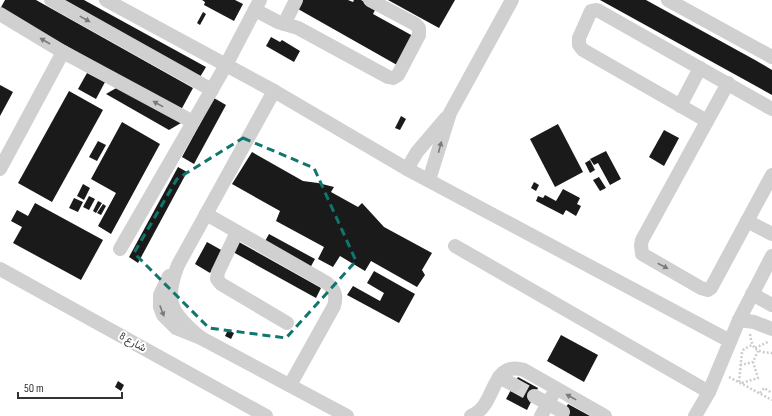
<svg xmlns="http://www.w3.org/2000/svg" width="772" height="416" viewBox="0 0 772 416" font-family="'Sofia Sans Condensed',Vazirmatn,sans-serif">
  <rect width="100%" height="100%" fill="#fff"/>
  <!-- building -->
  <g fill="#1a1a1a">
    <path d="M5 0H36L193 88 181 110 0 9Z"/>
    <path d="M60 0H84L206 67 200 77Z"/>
    <path d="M202 0H235L243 4 234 21 204 5 205 2Z"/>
    <path d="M303 0H348L353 2 354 0H361L376 8 373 14 413 36 397 65 298 9Z"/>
    <path d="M388 0H455L439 28Z"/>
    <path d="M600 0H646L755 60 772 70V95Z"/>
    <path d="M203 12 206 14 200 25 197 23Z"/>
    <path d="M271 37 280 42 282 40 300 51 294 62 266 46Z"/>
    <path d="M87 73 105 82 96 99 78 89Z"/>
    <path d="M0 85 13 92 0 116Z"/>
    <path d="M118 87 181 123 169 130 106 94Z"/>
    <path d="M69 91 103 110 52 202 18 183Z"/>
    <path d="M214 98 226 105 194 164 182 157Z"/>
    <path d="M401 116 406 119 400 130 395 128Z"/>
    <path d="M122 122 160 144 111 234 98 226 116 193 91 179Z"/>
    <path d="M558 124 583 172 555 187 530 139Z"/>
    <path d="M664 130 679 138 664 166 649 157Z"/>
    <path d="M98 141 106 145 97 161 89 157Z"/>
    <path d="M606 151 621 179 610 185 598 163 594 165 590 159Z"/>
    <path d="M252 152 303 181 318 183 334 187 331 192 358 207 362 203 384 227 432 253 422 270 425 275 417 287 371 261 365 271 340 256 333 267 318 259 324 247 276 221 280 211 232 184Z"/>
    <path d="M590 160 595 170 590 173 585 163Z"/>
    <path d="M178 167 187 172 138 263 129 257Z"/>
    <path d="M599 177 606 188 600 191 593 180Z"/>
    <path d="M534 182 539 185 536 191 531 188Z"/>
    <path d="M83 184 90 188 84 200 77 196Z"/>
    <path d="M563 189 580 198 577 204 581 206 576 216 566 210 563 215 536 201 538 196 543 198 545 195 556 201Z"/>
    <path d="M89 196 95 199 89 210 83 207Z"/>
    <path d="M74 198 83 202 78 212 69 208Z"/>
    <path d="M98 201 102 203 96 213 93 211Z"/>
    <path d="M35 203 103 240 81 280 13 243 22 227 11 221 17 210 28 216Z"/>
    <path d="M103 204 106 206 101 215 97 213Z"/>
    <path d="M269 234 315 259 310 268 264 243Z"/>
    <path d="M207 242 223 251 210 273 195 264Z"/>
    <path d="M239 242 321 288 316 298 233 252Z"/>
    <path d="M374 271 415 294 399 323 347 295 353 286 380 301 384 293 367 283Z"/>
    <path d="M228 330 234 333 231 339 225 336Z"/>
    <path d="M561 335 598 355 584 382 547 361Z"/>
    <path d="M518 377 538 388 527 410 506 399Z"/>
    <path d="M118 381 124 385 121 391 115 387Z"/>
    <path d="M568 404 590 416H561Z"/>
  </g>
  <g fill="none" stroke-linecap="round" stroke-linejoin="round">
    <!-- minor-tunnel -->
    <path stroke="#d6d6d6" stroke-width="14" stroke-dasharray="14 7" stroke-linecap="butt" d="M514 385 534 396"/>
    <!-- path -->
    <g stroke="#cdcdcd" stroke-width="2.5" stroke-dasharray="2 2" stroke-linecap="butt">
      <path d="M750 334C752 350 757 352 772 353"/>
      <path d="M755 348 768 342"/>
      <path d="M740 365 753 362"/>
      <path d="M729 377 772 400"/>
      <path d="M739 382 742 352 744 349 752 345"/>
      <path d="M742 383 758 378 753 362 758 351"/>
      <path d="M760 393 764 388 772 393"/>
    </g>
    <!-- minor -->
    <g stroke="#d0d0d0" stroke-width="14">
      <path d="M51 0 212 90"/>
      <path d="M106 0 274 91 407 169 730 341"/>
      <path d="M668 0 772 57"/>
      <path d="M255 10 278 22 298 28 388 77 393 78 398 75 419 35V28L415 24 370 0"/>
      <path d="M0 14 63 52 193 122"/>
      <path d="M284 24 296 0"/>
      <path d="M728 83 642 240 641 245 642 254 701 288 708 290 711 288 772 175"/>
      <path d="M680 106 700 68"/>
      <path d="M707 121 583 50 579 45V38L591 11 596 10 599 11 772 109"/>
      <path d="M0 169 63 52"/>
      <path d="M407 169 417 152 446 118"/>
      <path d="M429 180 450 113 512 0"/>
      <path d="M206 214 327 283C335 290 337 296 334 306L290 385"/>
      <path d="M747 221 772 234"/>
      <path d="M237 232 218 272 217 279 221 284 287 323"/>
      <path d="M455 246 709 392"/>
      <path d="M120 249 226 65 260 0"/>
      <path d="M0 269 266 416"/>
      <path d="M169 276 160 295V307L163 315 176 328 201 338 347 416"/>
      <path d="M752 294 772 305"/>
      <path d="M739 320 754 322 772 329"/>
      <path d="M201 338C172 314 163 302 178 265L274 91"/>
      <path d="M499 377 514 385"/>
      <path d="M534 396 563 412"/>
      <path d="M471 416C477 413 482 409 485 404 496 387 498 362 524 370L605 416"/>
      <path d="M541 416 552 396"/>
      <path d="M695 416 709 392 739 320 772 256"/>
    </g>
  </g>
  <!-- one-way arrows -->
  <defs><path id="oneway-solid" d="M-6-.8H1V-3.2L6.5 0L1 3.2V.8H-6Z"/></defs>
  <g fill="#7a7a7a">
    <use href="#oneway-solid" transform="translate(85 19) rotate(29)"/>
    <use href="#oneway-solid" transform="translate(45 41) rotate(-150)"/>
    <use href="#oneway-solid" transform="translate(158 104) rotate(-151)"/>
    <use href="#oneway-solid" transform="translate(440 147) rotate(-75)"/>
    <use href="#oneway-solid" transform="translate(663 266) rotate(28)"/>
    <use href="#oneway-solid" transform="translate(162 311) rotate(69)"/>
    <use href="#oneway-solid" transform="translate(571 397) rotate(-151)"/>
  </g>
  <!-- marked area -->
  <path fill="none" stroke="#0f766e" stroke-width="3" stroke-dasharray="8 5" stroke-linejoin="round" d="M243 138 314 168 356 261 286 338 209 328 134 253 177 179Z"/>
  <g text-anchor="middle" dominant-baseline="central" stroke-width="4" stroke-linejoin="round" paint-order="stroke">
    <!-- street labels -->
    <g font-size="11" fill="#333" stroke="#fff">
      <text transform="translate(133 342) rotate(29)">شارع 8</text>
    </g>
  </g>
  <!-- scale -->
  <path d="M18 392v6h104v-6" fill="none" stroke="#333333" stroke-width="2"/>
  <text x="24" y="392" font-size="12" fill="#333333" stroke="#ffffff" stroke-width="3" paint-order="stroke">50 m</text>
</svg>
